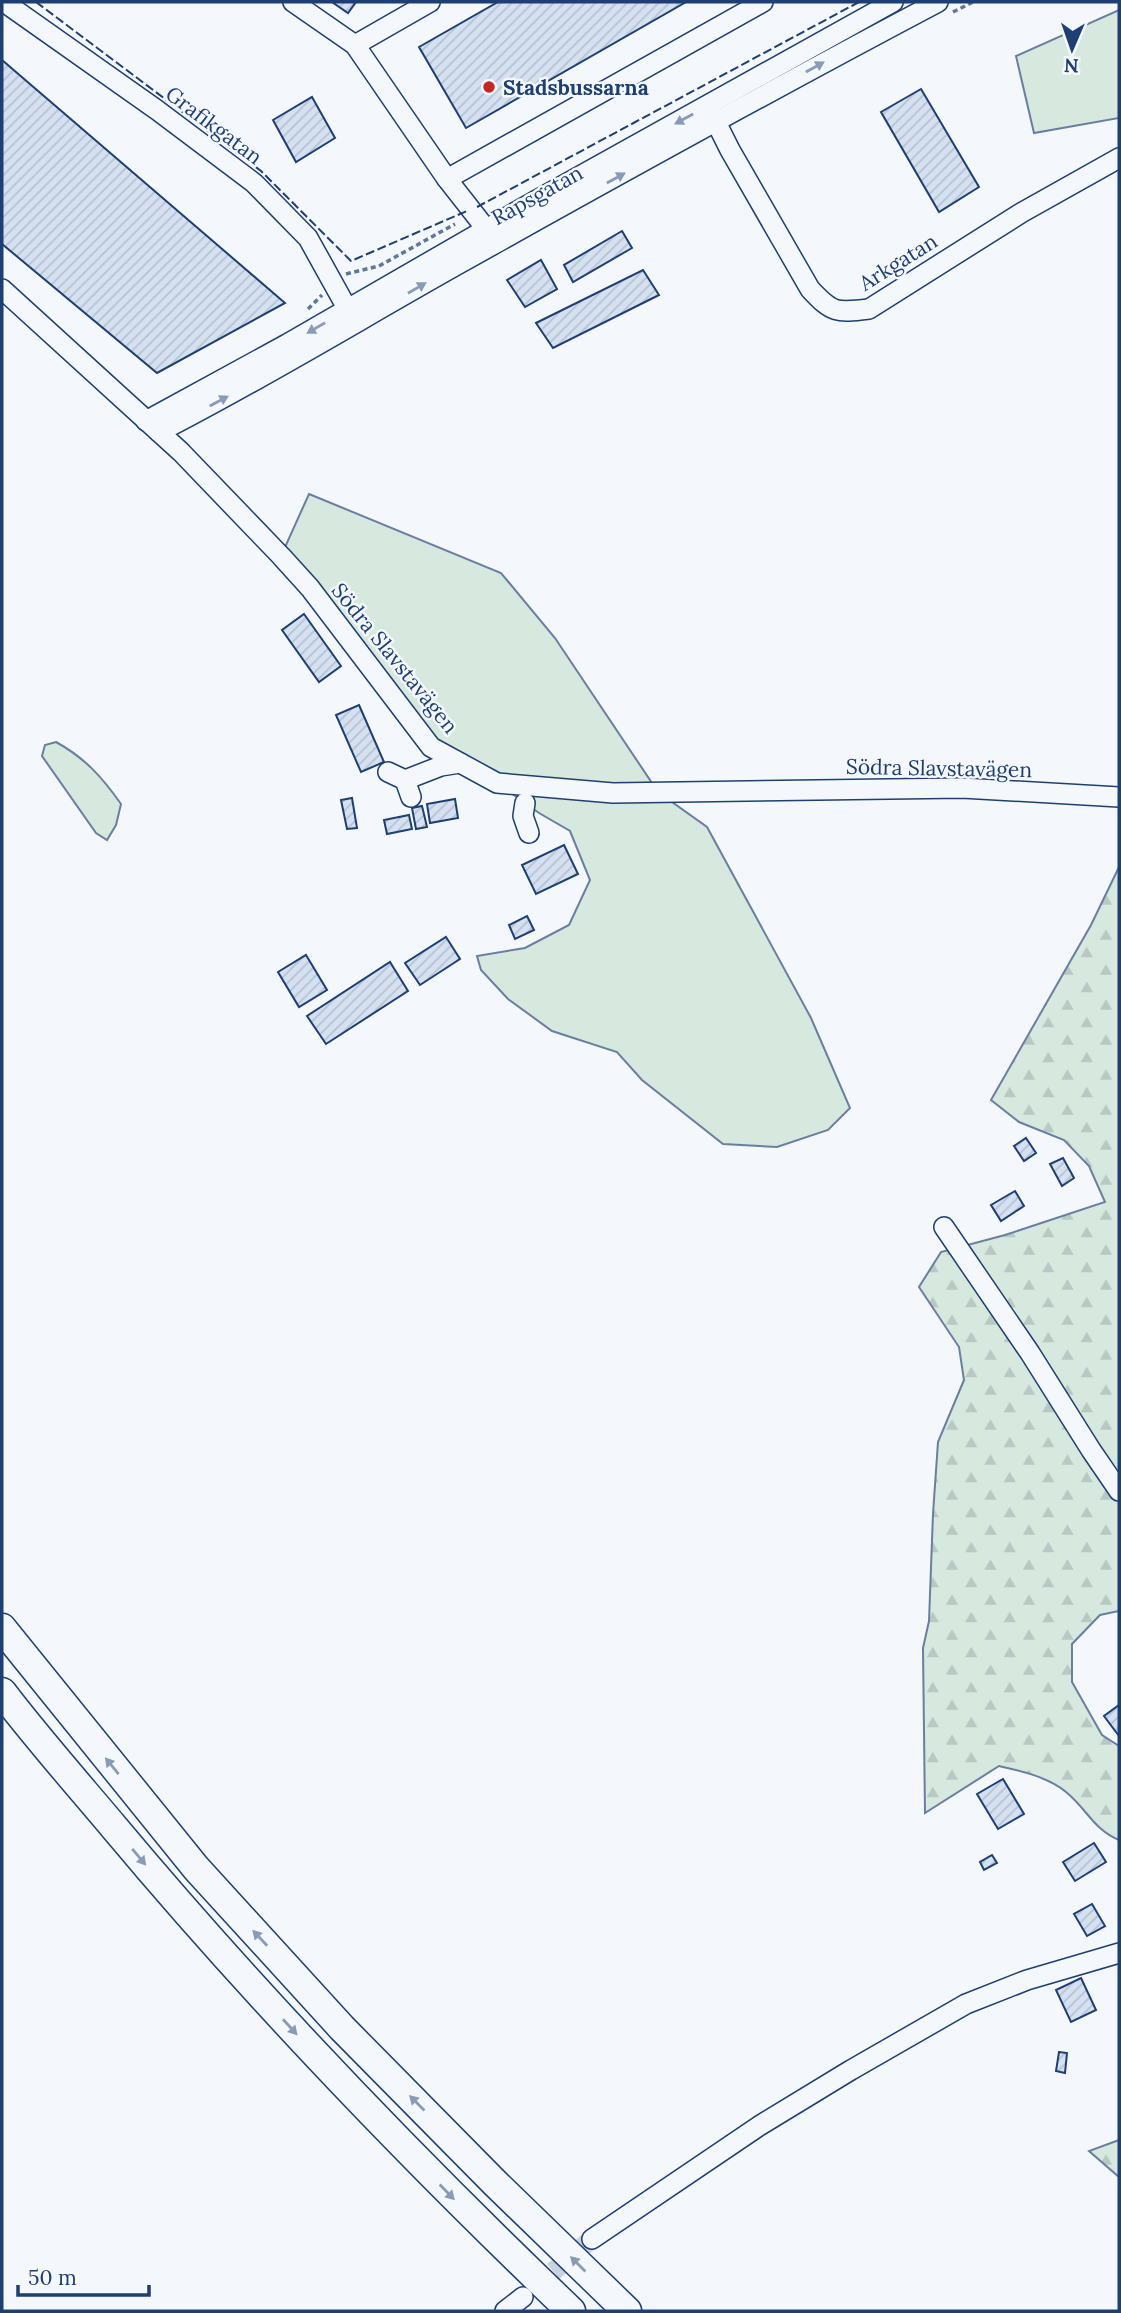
<svg xmlns="http://www.w3.org/2000/svg" width="1121" height="2313" viewBox="0 0 1121 2313" font-family="Lora,serif">
  <defs>
    <pattern id="forest-firs" width="22" height="20" patternUnits="userSpaceOnUse" patternTransform="scale(1.75)"><rect width="22" height="20" fill="#d7e8df"/><path d="M5 1l3.5 6h-7zM16 11l3.5 6h-7z" fill="#b8c8c3"/></pattern>
    <pattern id="building-hatch" width="6" height="6" patternUnits="userSpaceOnUse" patternTransform="scale(1.75)"><rect width="6" height="6" fill="#d5e0f0"/><path d="M-1 1l2-2M0 6l6-6M5 7l2-2" fill="none" stroke="#b6c1d1"/></pattern>
  </defs>
  <rect width="100%" height="100%" fill="#f4f7fb"/>
  <!-- green -->
  <g fill="#d7e8df" stroke="#687fa3" stroke-width="2">
    <path d="M1119 10V118L1034 133 1016 56Z"/>
    <path d="M309 494 501 573 555 638 658 792 707 827 811 1018 850 1108 828 1130 777 1147 723 1144 642 1080 617 1052 552 1031 508 999 481 970 477 956 525 948 569 925 590 880 570 831 539 813 497 783 431 747 281 556Z"/>
    <path d="M56 742C85 758 102 777 121 804L116 825 107 840 96 833 42 756 45 745Z"/>
  </g>
  <!-- forest -->
  <g fill="url(#forest-firs)" stroke="#687fa3" stroke-width="2">
    <path d="M1119 867V1611L1100 1615 1072 1644V1682L1102 1735 1119 1746V1840C1093 1829 1087 1809 1066 1792 1048 1777 1021 1771 999 1766L925 1813 923 1648 929 1621 933 1514 938 1442 964 1380 959 1347 919 1287 941 1252 1005 1235 1105 1202 1089 1166 1064 1140 1019 1122 991 1100 1091 925Z"/>
    <path d="M1119 2140V2177L1089 2151Z"/>
  </g>
  <!-- building -->
  <g fill="url(#building-hatch)" stroke="#1d3f73" stroke-width="2">
    <path d="M332 2H356L348 13Z"/>
    <path d="M498 2H686L466 128 419 47Z"/>
    <path d="M2 60 285 303 157 373 2 244Z"/>
    <path d="M921 89 979 187 939 212 881 112Z"/>
    <path d="M312 97 335 138 296 162 273 120Z"/>
    <path d="M622 231 632 248 573 282 564 265Z"/>
    <path d="M541 260 557 289 525 307 507 280Z"/>
    <path d="M643 270 659 295 553 348 536 323Z"/>
    <path d="M304 614 341 666 319 682 282 630Z"/>
    <path d="M359 705 384 762 361 772 336 715Z"/>
    <path d="M352 798 357 828 347 829 341 800Z"/>
    <path d="M455 799 458 818 430 823 427 804Z"/>
    <path d="M422 806 427 827 416 829 412 808Z"/>
    <path d="M409 815 412 829 387 834 384 820Z"/>
    <path d="M564 845 578 874 536 894 522 865Z"/>
    <path d="M527 916 534 930 515 939 509 925Z"/>
    <path d="M446 937 460 959 420 985 405 963Z"/>
    <path d="M306 955 327 990 299 1007 278 972Z"/>
    <path d="M390 962 408 991 326 1044 307 1016Z"/>
    <path d="M1026 1138 1036 1153 1024 1161 1014 1146Z"/>
    <path d="M1063 1158 1074 1178 1062 1186 1050 1164Z"/>
    <path d="M1015 1191 1024 1206 1001 1221 991 1205Z"/>
    <path d="M1119 1705V1736L1104 1716Z"/>
    <path d="M1003 1779 1024 1814 998 1829 977 1794Z"/>
    <path d="M1094 1843 1106 1862 1075 1881 1063 1862Z"/>
    <path d="M992 1855 997 1863 984 1870 980 1862Z"/>
    <path d="M1092 1904 1105 1926 1087 1936 1074 1914Z"/>
    <path d="M1081 1978 1096 2010 1071 2022 1056 1990Z"/>
    <path d="M1059 2052 1067 2053 1065 2073 1056 2071Z"/>
  </g>
  <g fill="none" stroke-linecap="round" stroke-linejoin="round">
    <!-- minor-tunnel -->
    <path stroke="#c9d2e0" stroke-width="19" stroke-dasharray="19 10" stroke-linecap="butt" d="M531 2290 592 2239"/>
    <defs>
      <g id="minor">
        <path d="M4 2 157 110 254 183 308 238 353 319"/>
        <path d="M293 2 355 45 447 179 763 2"/>
        <path d="M355 45 430 2"/>
        <path d="M711 112 730 150 810 289C832 313 836 313 869 309L1021 213 1119 158"/>
        <path d="M447 179 494 239"/>
        <path d="M2 289 181 452 281 556 310 588 431 747 497 783 613 793 962 788 1119 797"/>
        <path d="M146 421 287 344 535 201 893 2"/>
        <path d="M159 432C263 379 362 318 464 261 621 173 779 86 938 2"/>
        <path d="M388 772 405 780 411 797"/>
        <path d="M405 780 441 766 460 763"/>
        <path d="M525 803 523 816 529 833"/>
        <path d="M944 1227 1030 1353 1091 1450 1119 1491"/>
        <path d="M592 2239 759 2126 851 2070 966 2004 1027 1980 1119 1953"/>
        <path d="M505 2311 523 2297"/>
      </g>
      <g id="highway">
        <path d="M2 1628 196 1868 342 2028 495 2183 627 2311"/>
        <path d="M2 1692C37 1738 76 1782 113 1826 256 1997 410 2157 571 2311"/>
      </g>
    </defs>
    <!-- minor casing -->
    <use href="#minor" stroke="#1d3f73" stroke-width="22"/>
    <!-- highway casing -->
    <use href="#highway" stroke="#1d3f73" stroke-width="31"/>
    <!-- path -->
    <g stroke="#5e769c" stroke-width="3.5" stroke-dasharray="5 3.5" stroke-linecap="butt">
      <path d="M953 12 973 2"/>
      <path d="M346 274 379 266 455 224"/>
      <path d="M308 309 322 295"/>
    </g>
    <!-- minor -->
    <use href="#minor" stroke="#f4f7fb" stroke-width="19"/>
    <!-- highway -->
    <use href="#highway" stroke="#f4f7fb" stroke-width="28"/>
    <!-- fence -->
    <g stroke="#1d3f73" stroke-width="2" stroke-dasharray="9 3.5" stroke-linecap="butt">
      <path d="M36 2 261 171 351 261 467 211"/>
      <path d="M477 207 859 2"/>
    </g>
  </g>
  <!-- one-way arrows -->
  <defs><path id="oneway-solid" d="M-6-.8H1V-3.2L6.5 0L1 3.2V.8H-6Z" transform="scale(1.75)"/></defs>
  <g fill="#889bb7">
    <use href="#oneway-solid" transform="translate(815 67) rotate(-29)"/>
    <use href="#oneway-solid" transform="translate(684 119) rotate(151)"/>
    <use href="#oneway-solid" transform="translate(616 178) rotate(-29)"/>
    <use href="#oneway-solid" transform="translate(417 288) rotate(-30)"/>
    <use href="#oneway-solid" transform="translate(316 328) rotate(150)"/>
    <use href="#oneway-solid" transform="translate(219 401) rotate(-28)"/>
    <use href="#oneway-solid" transform="translate(112 1766) rotate(-129)"/>
    <use href="#oneway-solid" transform="translate(139 1857) rotate(50)"/>
    <use href="#oneway-solid" transform="translate(260 1938) rotate(-133)"/>
    <use href="#oneway-solid" transform="translate(290 2027) rotate(48)"/>
    <use href="#oneway-solid" transform="translate(417 2103) rotate(-135)"/>
    <use href="#oneway-solid" transform="translate(447 2192) rotate(46)"/>
    <use href="#oneway-solid" transform="translate(578 2264) rotate(-135)"/>
  </g>
  <!-- markers -->
  <circle fill="#c62828" stroke="#f4f7fb" stroke-width="2.5" cx="489" cy="87" r="7"/>
  <g text-anchor="middle" dominant-baseline="central" stroke-width="5" stroke-linejoin="round" paint-order="stroke">
    <!-- poi labels -->
    <g font-size="21" font-weight="bold" fill="#1d3f73" stroke="#f4f7fb" text-anchor="start">
      <text x="503" y="87">Stadsbussarna</text>
    </g>
    <!-- street labels -->
    <g font-size="21" fill="#1d3f73" stroke="#f4f7fb">
      <text transform="translate(214 125) rotate(37)">Grafikgatan</text>
      <text transform="translate(537 195) rotate(-29)">Rapsgatan</text>
      <text transform="translate(898 262) rotate(-32)">Arkgatan</text>
      <text transform="translate(395 658) rotate(51)">Södra Slavstavägen</text>
      <text transform="translate(939 768) rotate(1)">Södra Slavstavägen</text>
    </g>
  </g>
  <!-- border -->
  <rect width="1121" height="2313" fill="none" stroke="#1d3f73" stroke-width="7"/>
  <!-- north arrow -->
  <g transform="translate(1072 49) rotate(182)" stroke="#f4f7fb" stroke-width="5" paint-order="stroke">
  <path d="M0-5L12 26L0 18L-12 26Z" fill="#1d3f73"/>
  <text y="-10" font-size="19" font-weight="bold" text-anchor="middle" fill="#1d3f73">N</text>
  </g>
  <!-- scale -->
  <path d="M18 2285v10h131v-10" fill="none" stroke="#1d3f73" stroke-width="3.5"/>
  <text x="28" y="2285" font-size="21" fill="#1d3f73" stroke="#f4f7fb" stroke-width="5" paint-order="stroke">50 m</text>
</svg>
